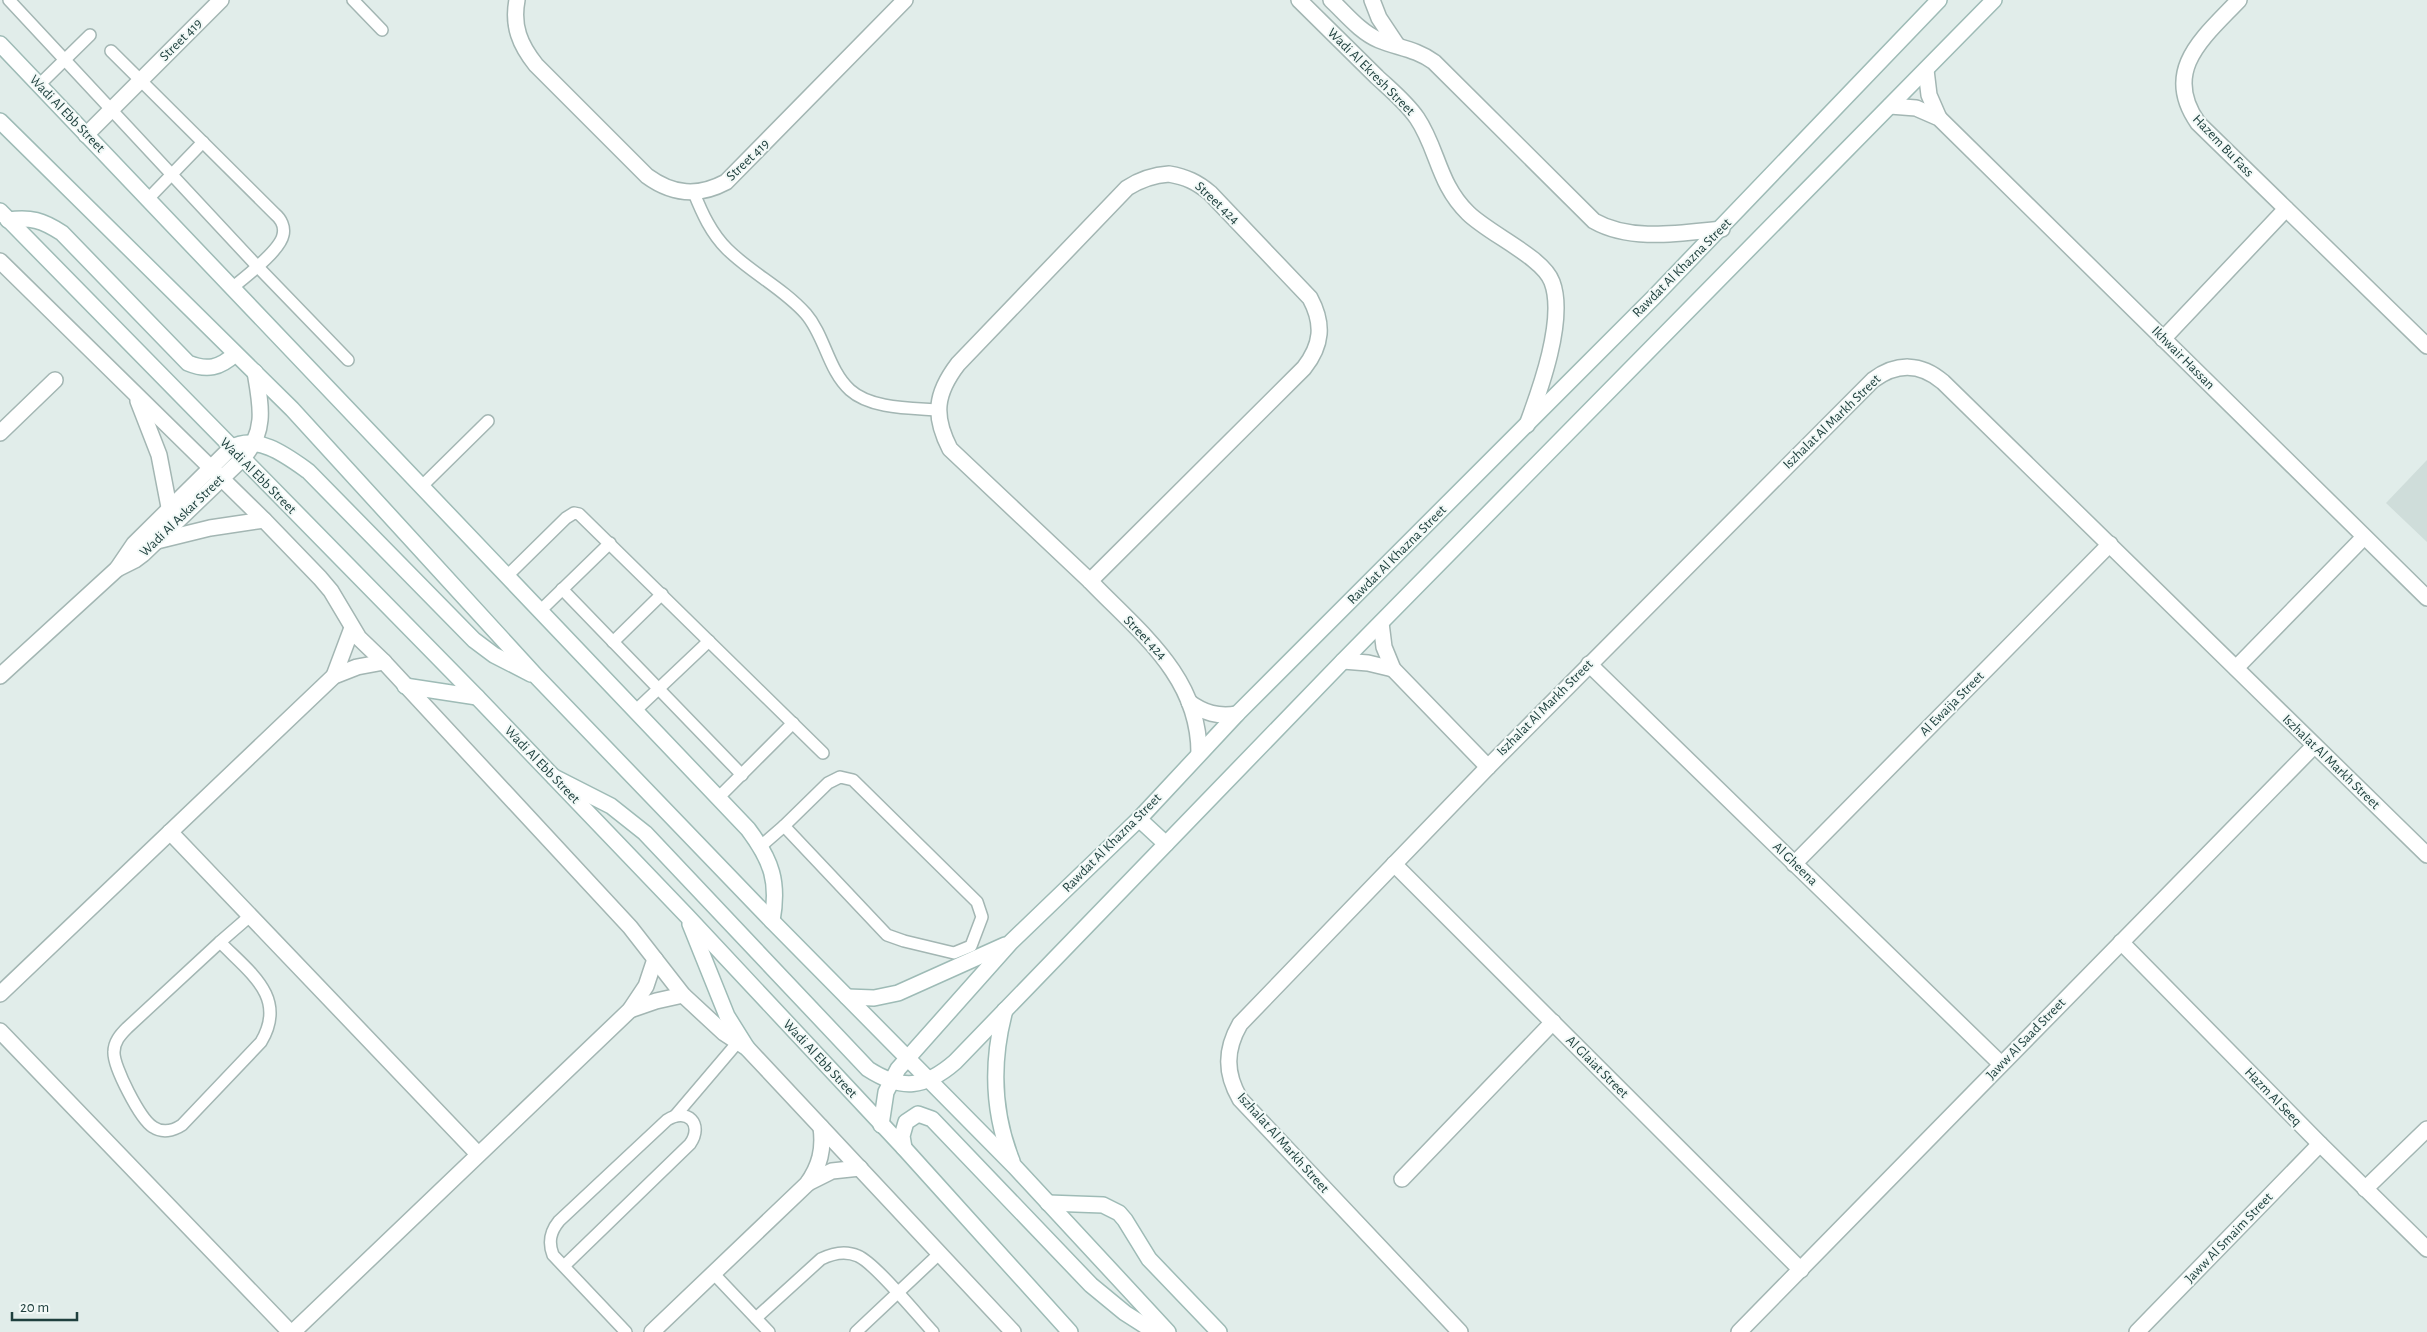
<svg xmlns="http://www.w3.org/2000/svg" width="2427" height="1332" viewBox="0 0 2427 1332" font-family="'Alegreya Sans',sans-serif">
  <rect width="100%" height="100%" fill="#e1edea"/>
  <!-- built -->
  <path fill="#cfddda" d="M2427 460V542L2386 503Z"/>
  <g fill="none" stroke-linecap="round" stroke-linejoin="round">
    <defs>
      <g id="lane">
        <path d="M9 0 257 266 348 360"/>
        <path d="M353 0 382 30"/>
        <path d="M111 51 275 214C281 219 285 227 283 235 280 251 245 277 232 288"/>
        <path d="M39 85 90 35"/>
        <path d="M694 193C702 213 711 233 727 249 751 273 783 288 806 314 825 336 828 370 850 390 871 409 911 408 938 410"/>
        <path d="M148 199 203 142"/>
        <path d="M421 487 488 421"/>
        <path d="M507 576 566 518 574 513 579 514 823 753"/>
        <path d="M562 589 742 775"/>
        <path d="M540 611 610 543"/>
        <path d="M613 642 662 594"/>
        <path d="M635 711 709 641"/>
        <path d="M840 777 853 780 977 902 982 917 971 946 954 953 904 941 887 935 784 826 828 783Z"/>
        <path d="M718 798 793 723"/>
        <path d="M761 846 784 826"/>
        <path d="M220 942C249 972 288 997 261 1042L182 1125C173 1131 162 1133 153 1127 140 1119 113 1066 114 1052 114 1042 120 1035 127 1028Z"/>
        <path d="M220 942 250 916"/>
        <path d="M675 1116 738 1042"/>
        <path d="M564 1266 690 1144C704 1124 687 1107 667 1120L559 1221C550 1232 548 1242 553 1255L626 1332"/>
        <path d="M713 1273 769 1332"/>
        <path d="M756 1318 821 1259C833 1253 845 1250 858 1256 875 1263 918 1316 933 1332"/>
        <path d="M856 1332 940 1253"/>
      </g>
      <g id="street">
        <path d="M517 0C512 26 520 45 536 65L647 176C673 195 698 197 726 182L905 0"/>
        <path d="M1299 0C1325 26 1351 51 1377 77 1391 90 1406 102 1417 118 1438 149 1438 184 1468 213 1489 234 1543 257 1552 282 1566 319 1540 390 1527 425"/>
        <path d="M1331 0C1346 14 1360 32 1379 40 1399 48 1416 49 1434 62L1594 221C1631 242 1680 233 1722 229"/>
        <path d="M1372 0 1379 18 1397 45"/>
        <path d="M2239 0C2204 37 2161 70 2198 123L2427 346"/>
        <path d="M1926 70 1929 95 1939 118"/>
        <path d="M1890 106 1916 108 1939 118 2427 598"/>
        <path d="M86 135 221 0"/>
        <path d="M1169 174C1186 177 1197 182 1210 193L1310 298C1324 324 1322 345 1304 368L1090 581 950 449C933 416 935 394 958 364L1127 188C1141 179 1153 175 1169 174Z"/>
        <path d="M0 261 264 520 320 578 331 591 359 638 384 662 630 927 683 995 724 1033 747 1048 1013 1332"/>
        <path d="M2163 339 2286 209"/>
        <path d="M138 401 159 455 169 507"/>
        <path d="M0 433 55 380"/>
        <path d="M157 541 210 528 264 520"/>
        <path d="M117 569 135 560 143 554 242 459C267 432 261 406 255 372"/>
        <path d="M1090 581C1139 632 1199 676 1199 753"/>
        <path d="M1381 623 1384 647 1393 669 1488 767"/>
        <path d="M1343 661 1368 663 1393 669"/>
        <path d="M1589 664 2001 1064"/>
        <path d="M2236 668 2364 537"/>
        <path d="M0 676 117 569 134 544 231 448"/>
        <path d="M334 676 352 628"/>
        <path d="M1189 702C1204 713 1218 717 1237 714"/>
        <path d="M170 832 478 1154"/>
        <path d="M1394 864 1801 1270"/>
        <path d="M1794 864 2110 544"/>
        <path d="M2121 942 2320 1144 2427 1249"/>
        <path d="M0 994 334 676 357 667 384 662"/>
        <path d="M630 1010 656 1001 683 995"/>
        <path d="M0 1031 290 1332"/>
        <path d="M1402 1179 1553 1022"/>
        <path d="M808 1183 832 1171 860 1168"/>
        <path d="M2365 1189 2427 1129"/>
        <path d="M293 1332 630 1010 646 986 655 959"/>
        <path d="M652 1332 807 1184C820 1166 824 1149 821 1127"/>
        <path d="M1460 1332 1240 1099C1225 1073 1225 1050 1240 1024L1488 767 1873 380C1897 362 1921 363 1943 382L2427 855"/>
        <path d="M1739 1332 2314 746"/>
        <path d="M2137 1332 2320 1144"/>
      </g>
      <g id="secondary">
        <path d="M0 44 748 829C772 861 779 882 772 921"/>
        <path d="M0 121 292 409 537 677 772 921 1015 1167 1168 1332"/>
        <path d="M0 211 477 697 687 916 904 1148 1070 1332"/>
        <path d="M8 220C31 217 42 220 62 233L188 363C207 371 220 368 235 354"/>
        <path d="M231 448C257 433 287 456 308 471L474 640 494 655 531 674"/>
        <path d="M405 686 477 697"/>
        <path d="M554 777 611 806 645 833 868 1069C902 1091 925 1088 955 1062L1343 661 1994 0"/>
        <path d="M1139 819 1166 844"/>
        <path d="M690 924 727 1016 747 1048"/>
        <path d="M847 997 874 998 898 993 1005 945"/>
        <path d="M1005 1010C991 1062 992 1111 1012 1161"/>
        <path d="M881 1125 886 1092 898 1069 1011 942 1139 819 1237 714 1654 297 1939 0"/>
        <path d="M904 1148 902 1136 906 1122 918 1114 932 1119 1091 1285 1125 1313 1155 1332"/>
        <path d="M1048 1203 1103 1205 1119 1213 1125 1220 1149 1259 1219 1332"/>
      </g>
    </defs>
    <!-- lane casing -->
    <use href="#lane" stroke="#a3b6b3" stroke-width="14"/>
    <!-- street casing -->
    <use href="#street" stroke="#a3b6b3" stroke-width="18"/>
    <!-- secondary casing -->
    <use href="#secondary" stroke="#9ebbb6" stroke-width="18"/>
    <!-- lane -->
    <use href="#lane" stroke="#fff" stroke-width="11"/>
    <!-- street -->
    <use href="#street" stroke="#fff" stroke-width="15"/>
    <!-- secondary -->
    <use href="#secondary" stroke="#fff" stroke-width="15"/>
  </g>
  <g text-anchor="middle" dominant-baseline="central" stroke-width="4" stroke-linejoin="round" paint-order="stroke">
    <!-- street labels -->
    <g font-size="14" fill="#1f403e" stroke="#f2f9f7">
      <text transform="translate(181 40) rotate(-45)">Street 419</text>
      <text transform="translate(1371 72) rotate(45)">Wadi Al Ekresh Street</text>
      <text transform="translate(67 114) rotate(46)">Wadi Al Ebb Street</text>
      <text transform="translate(2223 146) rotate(46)">Hazem Bu Fass</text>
      <text transform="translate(748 160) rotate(-44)">Street 419</text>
      <text transform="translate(1217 203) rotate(43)">Street 424</text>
      <text transform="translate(1682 268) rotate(-45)">Rawdat Al Khazna Street</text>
      <text transform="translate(2183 358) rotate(45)">Ikhwair Hassan</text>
      <text transform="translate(1832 422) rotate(-44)">Iszhalat Al Markh Street</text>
      <text transform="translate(258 476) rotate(45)">Wadi Al Ebb Street</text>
      <text transform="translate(182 516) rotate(-44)">Wadi Al Askar Street</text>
      <text transform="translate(1397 555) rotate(-45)">Rawdat Al Khazna Street</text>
      <text transform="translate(1145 638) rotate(46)">Street 424</text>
      <text transform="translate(1952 704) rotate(-45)">Al Ewaija Street</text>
      <text transform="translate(1545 708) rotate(-45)">Iszhalat Al Markh Street</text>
      <text transform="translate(2331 762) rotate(44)">Iszhalat Al Markh Street</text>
      <text transform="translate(542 765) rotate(46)">Wadi Al Ebb Street</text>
      <text transform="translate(1112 843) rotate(-45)">Rawdat Al Khazna Street</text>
      <text transform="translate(1795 864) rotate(44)">Al Gheena</text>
      <text transform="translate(2026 1039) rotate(-46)">Jaww Al Saad Street</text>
      <text transform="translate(820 1059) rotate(47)">Wadi Al Ebb Street</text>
      <text transform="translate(1597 1067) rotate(45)">Al Glaiat Street</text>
      <text transform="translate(2273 1097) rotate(46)">Hazm Al Seeq</text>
      <text transform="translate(1283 1143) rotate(48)">Iszhalat Al Markh Street</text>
      <text transform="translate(2229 1238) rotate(-46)">Jaww Al Smaim Street</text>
    </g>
  </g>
  <!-- scale -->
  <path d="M12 1312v8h65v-8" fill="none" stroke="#1f403e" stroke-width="2.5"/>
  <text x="20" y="1312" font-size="15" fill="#1f403e" stroke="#f2f9f7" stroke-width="4" paint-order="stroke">20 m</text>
</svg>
